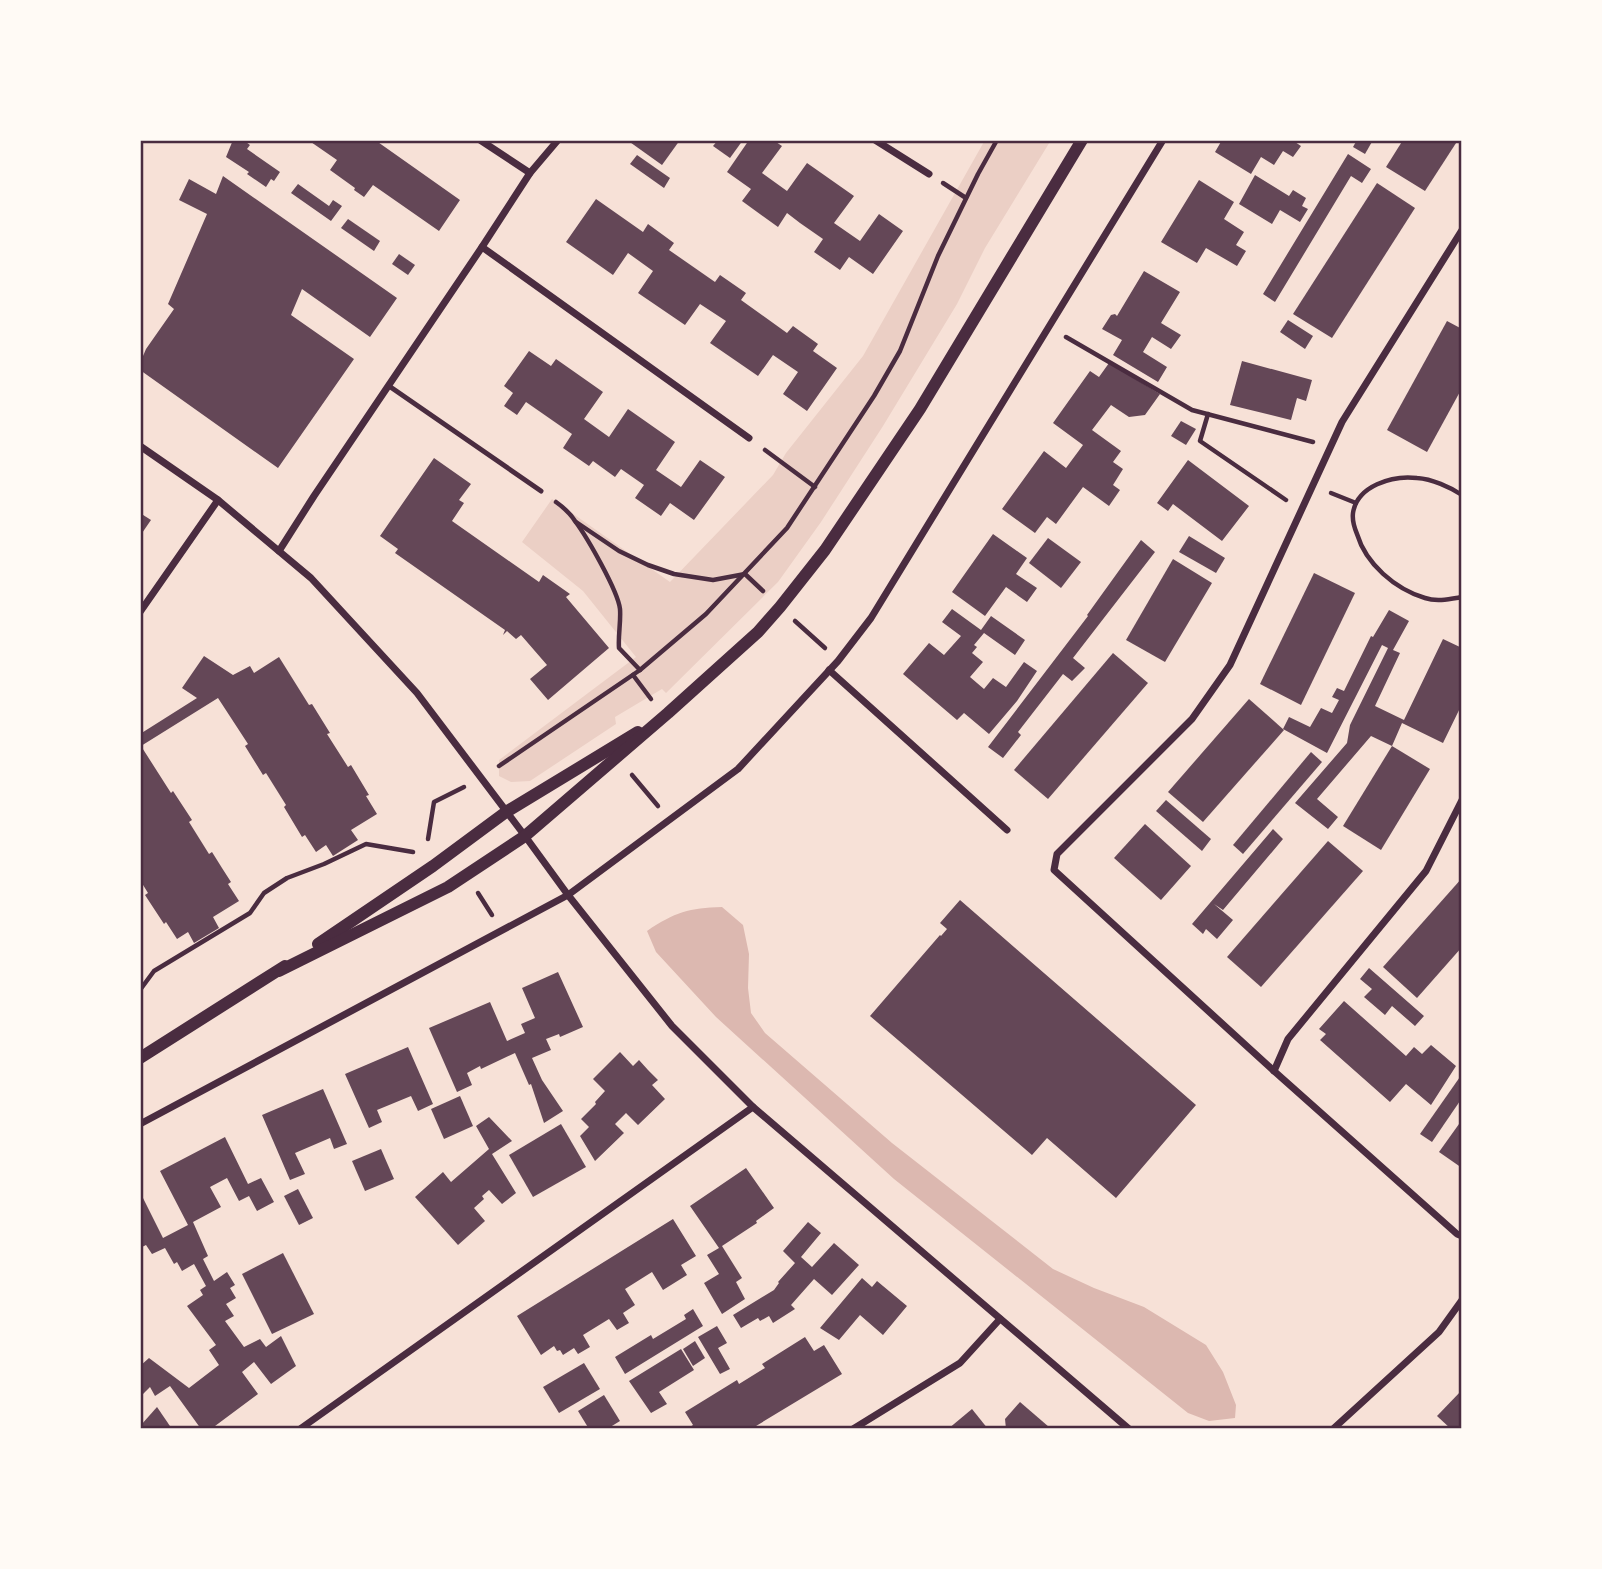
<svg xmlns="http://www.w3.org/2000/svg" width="1602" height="1569" viewBox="0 0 1602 1569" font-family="Commissioner,sans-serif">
  <rect width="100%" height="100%" fill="#f7e1d7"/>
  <!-- green -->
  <path fill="#ebcfc5" d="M985 140H1051L985 248 957 304 883 426 821 522 778 582 666 693 662 689 615 717 616 724 530 781 511 782 499 776V760L636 657 583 591 522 542 552 499 670 582 773 475 786 453 863 356Z"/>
  <!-- water -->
  <path fill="#dcb8b0" d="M722 907 743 925 749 954 748 988 751 1013 765 1033 892 1143 1053 1269 1094 1288 1144 1307 1206 1345 1223 1372 1236 1405 1235 1418 1209 1421 1188 1413 894 1179 716 1017 656 952 647 931C675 912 689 908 722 907Z"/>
  <!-- building -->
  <g fill="#644757">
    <path d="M233 140H243L250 145 247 149 280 172 274 181 271 179 266 187 247 174 249 172 226 157Z"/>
    <path d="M308 140H375L460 200 439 231 373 185 364 197 354 190 355 188 330 170 337 160Z"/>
    <path d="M627 140H680L662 165Z"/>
    <path d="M718 140H743L730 158 713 146Z"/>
    <path d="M749 140H773L782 146 762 173 787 191 807 163 854 196 834 223 860 241 879 214 903 231 873 274 849 257 840 270 814 252 823 239 800 223 787 213 778 227 742 201 751 189 727 172Z"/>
    <path d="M1222 140H1292L1301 146 1293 157 1283 151 1274 165 1261 157 1251 174 1215 152Z"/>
    <path d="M1357 140H1373L1365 154 1353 147Z"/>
    <path d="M1403 140H1458L1425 191 1386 167Z"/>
    <path d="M1348 154 1371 169 1362 183 1351 176 1275 302 1263 294Z"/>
    <path d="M637 155 670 178 664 188 630 164Z"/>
    <path d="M1255 175 1289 196 1293 190 1306 198 1302 206 1308 209 1300 222 1280 210 1272 224 1239 204Z"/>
    <path d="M223 176 397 298 370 337 302 289 291 315 354 359 278 468 140 370V363L146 349 174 309 168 304 207 214 179 200 189 179 216 194Z"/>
    <path d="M1199 180 1234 202 1224 219 1244 232 1236 245 1246 251 1237 266 1206 248 1197 263 1161 242Z"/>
    <path d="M1377 183 1415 208 1332 338 1293 314Z"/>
    <path d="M298 184 329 206 333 200 342 206 331 221 291 193Z"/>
    <path d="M596 199 643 232 648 224 674 243 669 250 715 282 720 275 746 293 741 300 787 333 793 326 818 344 813 351 837 368 807 411 783 394 798 372 773 355 758 376 710 343 726 321 700 304 685 325 638 293 653 271 628 253 613 275 566 242Z"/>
    <path d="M348 219 380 241 374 251 341 228Z"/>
    <path d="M399 254 415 265 408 275 392 264Z"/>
    <path d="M1144 271 1180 292 1161 323 1181 335 1171 349 1152 337 1143 352 1167 367 1158 382 1113 355 1122 340 1102 329 1111 315 1115 314 1117 316Z"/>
    <path d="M1288 320 1313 336 1305 349 1280 332Z"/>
    <path d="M1447 321 1462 329V388L1427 452 1387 430Z"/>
    <path d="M529 351 551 366 556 359 603 392 584 419 609 437 628 409 675 442 656 470 681 487 700 460 725 477 694 520 670 503 661 516 635 498 644 485 621 469 615 477 593 461 589 466 563 448 572 434 526 402 517 415 504 406 513 393 504 386Z"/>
    <path d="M1242 361 1312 380 1306 401 1297 398 1291 420 1230 405Z"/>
    <path d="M1109 363 1160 394 1145 415 1129 417 1111 405 1092 430 1121 451 1113 462 1123 469 1113 485 1120 490 1109 506 1083 487 1056 524 1047 517 1035 533 1002 509 1044 451 1066 468 1083 445 1053 423 1090 371 1099 377Z"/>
    <path d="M1181 421 1196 429 1186 445 1171 436Z"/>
    <path d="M434 458 471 484 459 500 464 503 452 521 539 582 543 575 570 594 566 597 609 648 548 700 530 679 547 665 521 635 516 639 507 631 503 635 505 630 395 553 398 549 380 536Z"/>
    <path d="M1188 460 1249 506 1222 541 1173 504 1168 511 1157 503Z"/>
    <path d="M140 513 151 520 140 536Z"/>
    <path d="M993 534 1027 558 1016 574 1037 588 1027 602 1006 587 985 616 952 592Z"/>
    <path d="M1189 536 1225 558 1216 573 1179 552Z"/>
    <path d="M1048 538 1081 562 1061 588 1029 563Z"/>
    <path d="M1141 540 1155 552 1073 658 1085 668 1072 681 1063 674 1018 732 1021 735 1003 758 988 747 1088 616 1087 615Z"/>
    <path d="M1173 559 1212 583 1165 662 1126 640Z"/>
    <path d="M1314 573 1355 593 1301 705 1260 684Z"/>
    <path d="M952 609 981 630 991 616 1025 640 1015 655 984 633 974 645 977 647 972 653 983 662 970 677 984 689 993 678 1006 687 1024 662 1037 671 1017 701 989 734 964 713 957 720 903 674 929 643 944 655 961 636 942 622Z"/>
    <path d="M1389 610 1409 621 1393 650 1400 653 1375 706 1404 720 1443 639 1462 648V704L1443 743 1402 723 1392 746 1371 736 1317 799 1338 817 1328 829 1295 803 1347 743 1350 725 1388 648 1382 645 1327 753 1283 729 1289 717 1310 727 1321 708 1332 713 1339 700 1332 697 1337 688 1344 691 1371 636 1373 637Z"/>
    <path d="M1113 653 1148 683 1048 799 1014 770Z"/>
    <path d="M204 656 233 675 250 666 254 673 279 657 309 705 312 704 330 733 327 734 348 767 351 765 369 795 366 796 377 814 351 830 358 840 333 856 326 845 316 852 305 835 302 837 284 807 286 805 266 773 263 775 245 746 248 744 218 698 141 746 171 793 173 791 192 820 189 822 209 854 212 852 222 868 231 882 228 884 239 901 213 917 219 928 194 943 188 932 177 939 166 922 164 924 145 895 148 893 140 880V734L197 698 182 688Z"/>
    <path d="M1249 699 1284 730 1203 822 1168 792Z"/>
    <path d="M1392 746 1430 769 1381 850 1343 826Z"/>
    <path d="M1311 752 1322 762 1243 854 1233 845Z"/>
    <path d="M1166 800 1211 839 1202 851 1156 811Z"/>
    <path d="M1145 824 1191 866 1161 900 1114 858Z"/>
    <path d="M1273 829 1283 839 1223 910 1214 904 1233 920 1217 939 1206 929 1203 934 1192 924Z"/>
    <path d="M1328 841 1363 871 1261 987 1227 957Z"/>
    <path d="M1462 878V947L1417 998 1383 967Z"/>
    <path d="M960 900 1196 1105 1116 1198 1047 1138 1032 1155 870 1016 940 935 941 936 947 929 940 923Z"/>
    <path d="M1369 968 1424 1016 1415 1026 1392 1006 1385 1015 1364 997 1372 989 1360 979Z"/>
    <path d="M558 972 583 1027 560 1037 559 1034 546 1039 551 1050 532 1058 542 1080 563 1111 544 1123 531 1084 529 1085 515 1053 481 1069 480 1066 467 1073 472 1085 457 1092 429 1028 490 1002 507 1041 525 1033 521 1024 535 1018 522 988Z"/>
    <path d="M1344 1001 1406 1056 1414 1047 1422 1054 1431 1045 1456 1066 1431 1105 1406 1084 1390 1102 1320 1040 1326 1034 1319 1029Z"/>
    <path d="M408 1047 433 1104 418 1111 411 1096 377 1110 382 1122 369 1128 345 1074Z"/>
    <path d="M620 1052 633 1066 639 1060 648 1070 658 1080 652 1085 665 1099 638 1125 626 1113 615 1124 624 1133 595 1161 580 1136 589 1127 581 1119 596 1104 595 1102 605 1091 593 1079Z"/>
    <path d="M1462 1074V1098L1432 1142 1420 1134Z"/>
    <path d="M323 1089 347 1144 334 1149 330 1138 295 1153 305 1174 290 1180 262 1115Z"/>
    <path d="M460 1096 473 1126 444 1139 431 1109Z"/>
    <path d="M489 1117 512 1141 492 1154 516 1193 502 1204 489 1190 482 1196 484 1199 474 1208 485 1221 458 1245 415 1197 443 1172 451 1182 489 1149 476 1126Z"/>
    <path d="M561 1124 586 1167 533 1197 509 1155Z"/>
    <path d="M1459 1124 1462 1126V1168L1439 1152Z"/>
    <path d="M225 1137 248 1184 261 1178 274 1202 257 1211 249 1196 239 1201 227 1178 210 1187 221 1207 193 1222 208 1256 203 1259 214 1281 227 1272 235 1285 230 1288 236 1298 226 1304 234 1316 225 1321 244 1347 260 1339 266 1347 281 1336 296 1366 271 1384 254 1362 242 1372 258 1394 211 1429H201L170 1386 155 1396 150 1387 140 1397V1379L143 1376 140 1372V1366L149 1358 189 1388 219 1365 209 1350 216 1345 187 1306 203 1295 200 1290 206 1286 194 1264 182 1271 177 1262 174 1264 165 1248 152 1254 146 1245 140 1248V1192L163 1238 188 1225 160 1171Z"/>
    <path d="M381 1149 394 1179 365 1191 352 1161Z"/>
    <path d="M746 1168 774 1208 756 1221 757 1223 722 1246 742 1278 736 1282 745 1299 722 1314 704 1283 719 1274 707 1255 719 1248 690 1206Z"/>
    <path d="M298 1189 313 1218 299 1225 284 1196Z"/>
    <path d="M673 1219 696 1256 681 1265 687 1275 663 1290 652 1272 625 1289 635 1305 623 1313 629 1323 617 1330 609 1319 583 1335 590 1347 578 1354 574 1348 563 1355 560 1350 557 1351 554 1346 541 1355 517 1316Z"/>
    <path d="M808 1222 821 1233 801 1257 812 1267 834 1243 859 1265 832 1295 814 1279 791 1305 795 1309 773 1323 769 1316 760 1321 758 1318 741 1328 733 1315 774 1290 779 1283 778 1282 795 1263 783 1251Z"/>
    <path d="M283 1253 314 1314 272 1334 242 1274Z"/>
    <path d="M862 1278 872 1287 877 1281 907 1306 883 1335 860 1315 839 1340 820 1328Z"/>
    <path d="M693 1309 703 1326 625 1374 615 1357 651 1335 653 1339 686 1319 684 1315Z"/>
    <path d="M717 1326 727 1343 718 1348 730 1369 720 1374 698 1337Z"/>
    <path d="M805 1337 814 1351 824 1345 842 1374 751 1429H687L693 1425 685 1412 737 1380 739 1384 765 1368 762 1364Z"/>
    <path d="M695 1341 705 1358 693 1366 683 1349Z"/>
    <path d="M681 1349 694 1370 659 1392 667 1404 651 1413 629 1381Z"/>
    <path d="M584 1363 600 1389 559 1413 543 1387Z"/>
    <path d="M1462 1390V1429H1451L1437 1416Z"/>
    <path d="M604 1395 620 1421 607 1429H589L578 1411Z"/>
    <path d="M1020 1402 1049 1427 1048 1429H1006L1005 1419Z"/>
    <path d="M157 1407 172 1429H145L141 1425Z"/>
    <path d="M972 1409 988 1429H948Z"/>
  </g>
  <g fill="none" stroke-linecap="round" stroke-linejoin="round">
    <!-- path -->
    <g stroke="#4a2c40" stroke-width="4.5">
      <path d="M943 183 966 198"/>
      <path d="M1066 337 1192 410 1313 442"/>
      <path d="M1208 414 1200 441 1286 500"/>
      <path d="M765 450 815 487"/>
      <path d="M1331 493 1356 503"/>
      <path d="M1462 495C1450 487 1432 479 1417 478 1392 475 1357 486 1353 513 1352 521 1354 527 1357 534 1366 564 1395 589 1425 598 1437 602 1450 599 1462 597"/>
      <path d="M556 502C563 507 570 513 575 521 587 537 618 591 620 609 621 622 618 635 619 648L640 670"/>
      <path d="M576 522 619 551 648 565 674 574 713 580 745 574 763 591"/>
      <path d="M795 621 825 648"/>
      <path d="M633 675 651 699"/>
      <path d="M499 766 640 670 706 614 787 528 874 396 900 351 938 256 978 174 997 140"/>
      <path d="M632 775 658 806"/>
      <path d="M428 839 434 802 464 787"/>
      <path d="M478 893 492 915"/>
      <path d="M140 990 154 971 250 913 264 893 287 878 324 864 366 844 413 852"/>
    </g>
    <!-- service -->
    <path stroke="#4a2c40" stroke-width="5" d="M389 386 541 491"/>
    <!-- minor -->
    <g stroke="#4a2c40" stroke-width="7">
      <path d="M480 140 530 173"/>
      <path d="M875 140 929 174"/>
      <path d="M1462 230 1342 422 1230 665 1192 719 1057 854 1054 870 1274 1071 1457 1234 1462 1236"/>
      <path d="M482 247 749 438"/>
      <path d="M140 446 218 500 311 578 417 693 525 836 568 895 672 1026 753 1107 1129 1429"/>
      <path d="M279 551 314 496 482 247 530 173 558 140"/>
      <path d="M140 612 218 500"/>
      <path d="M829 670 1007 830"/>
      <path d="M1274 1071 1288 1039 1426 871 1462 800"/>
      <path d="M140 1124 568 895 738 769 838 661 871 618 1163 140"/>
      <path d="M300 1429 753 1107"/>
      <path d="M853 1429 960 1363 1000 1319"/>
      <path d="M1333 1429 1439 1332 1462 1300"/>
    </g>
    <!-- tertiary -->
    <g stroke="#4a2c40" stroke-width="12">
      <path d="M318 944 433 866 506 812 638 732"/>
      <path d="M279 971 448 887 525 836 668 713 758 632 780 607 825 550 920 409 1082 140"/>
      <path d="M140 1058 285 966"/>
    </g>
  </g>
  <!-- border -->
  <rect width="1602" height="1569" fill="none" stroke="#fffaf5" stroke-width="284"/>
  <rect x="142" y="142" width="1318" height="1285" fill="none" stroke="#4a2c40" stroke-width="2.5"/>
</svg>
